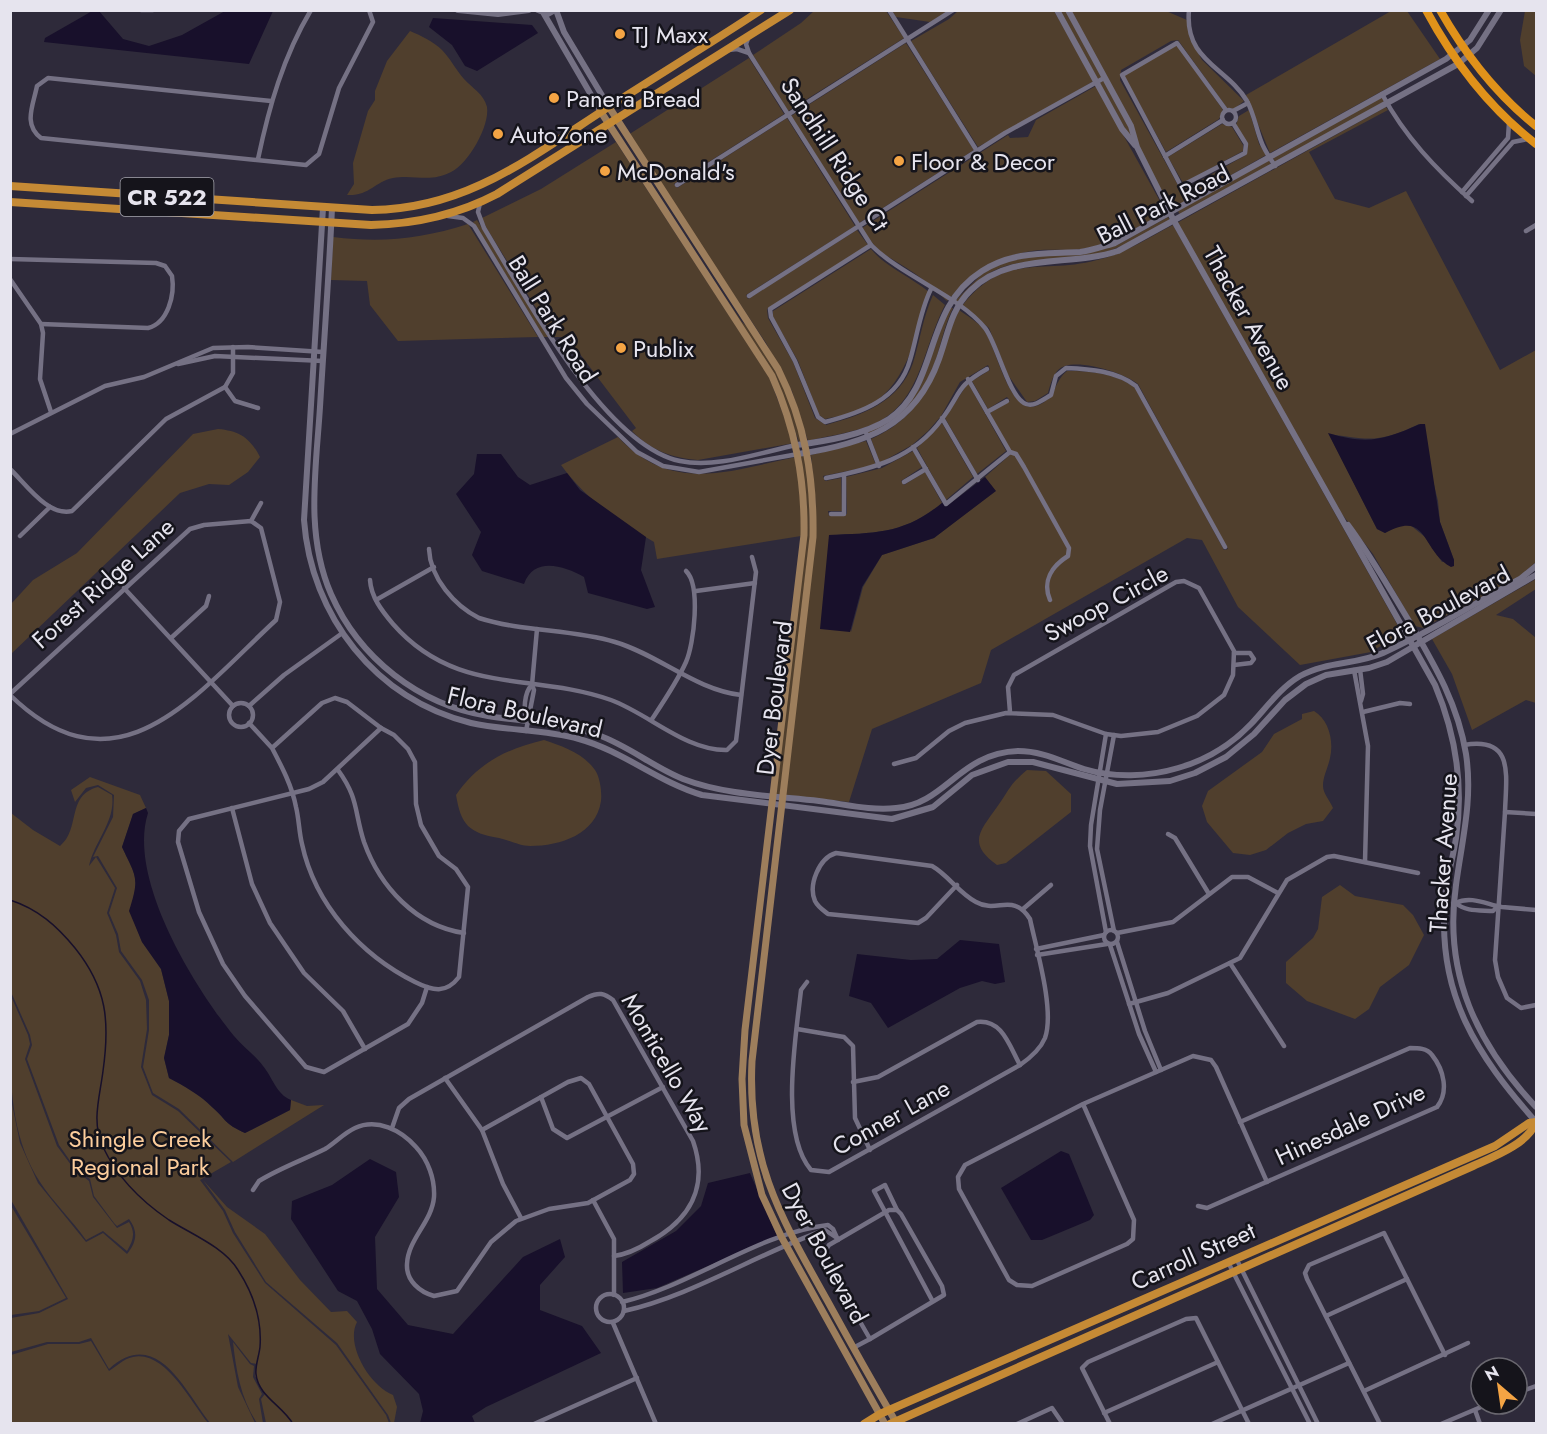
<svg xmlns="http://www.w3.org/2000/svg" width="1547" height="1434" viewBox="0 0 1547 1434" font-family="Jost,sans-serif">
  <rect width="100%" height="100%" fill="#2e2a3a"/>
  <!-- green -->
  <g fill="#503f2d" fill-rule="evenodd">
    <path d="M814 11H886L904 38 788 111 753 55 801 23Z"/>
    <path d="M892 11H948L930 22 896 17Z"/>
    <path d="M958 11H1054L1094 81 978 147 911 41 949 19Z"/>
    <path d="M1060 11H1166L1187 20 1190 39 1202 60 1244 101 1234 109 1227 108 1178 40 1171 41 1121 70 1120 80 1179 187 1187 188 1246 155 1248 144 1236 125 1239 116 1249 110 1259 144 1266 155 1170 210Z"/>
    <path d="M1391 11H1407L1440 59 1270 153 1246 95Z"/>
    <path d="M1525 11H1536V76L1524 66 1520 40Z"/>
    <path d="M410 31C420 35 434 42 442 50 450 58 456 70 464 79 472 88 484 94 487 107 490 126 468 164 451 172 431 183 413 174 393 178 374 182 370 196 347 195L354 184 353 163 368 111 375 100V91L387 61Z"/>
    <path d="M906 43 974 150 859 223 791 116Z"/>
    <path d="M1177 45 1223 110 1219 119 1166 152 1125 78V74Z"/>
    <path d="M749 58 784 114 674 184 677 188 787 118 855 226 746 295 748 299 857 230 868 245 767 309 768 318 793 362 815 418 826 425C862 415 899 403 913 363 920 340 923 317 933 295L945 305C921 351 921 411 863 428 845 434 826 436 808 441L792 391 766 343 628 135Z"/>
    <path d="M1096 86 1166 212C1139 226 1112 245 1082 249 1068 251 1054 249 1040 250 999 254 974 271 947 301 936 291 924 279 911 271 886 254 879 256 862 228L1008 135 1010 138 1028 137 1036 120Z"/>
    <path d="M1382 97 1384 102 1275 162 1273 158Z"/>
    <path d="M1386 107 1388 110 1309 152 1335 199 1369 208 1406 191 1500 370 1536 350V562L1519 577 1423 628 1415 626 1373 554 1334 504 1177 223ZM1419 424 1438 501 1440 522 1454 560 1442 562 1425 537 1409 524H1401L1385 533 1377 529 1329 434C1370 440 1379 443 1419 424Z"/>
    <path d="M1222 124 1232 127 1243 145V151L1183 183 1168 157Z"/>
    <path d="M616 142 769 377 794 443 698 460C672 458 650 450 632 431L636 428 567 337H554L486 227 482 218 541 189Z"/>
    <path d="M1269 160 1271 165 1180 215 1178 211Z"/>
    <path d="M1168 217 1170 220C1146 233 1122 249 1095 255 1036 270 1003 245 957 303H953L982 274 1004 261 1117 245Z"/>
    <path d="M477 220 549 337H543L473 222Z"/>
    <path d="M468 224 538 337 398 341 370 305 367 281 331 280 333 237C382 243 421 239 468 224Z"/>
    <path d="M1173 225 1402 633 1371 652 1300 665 1238 607 1202 540 1187 538 991 650 981 683 872 729 849 802 785 795 815 537 816 506 811 455 866 441 876 465 823 476 825 481 841 478 842 511H828L829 516 847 514 846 477 882 468 913 451 922 467 901 481 904 485 925 472 942 503C904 534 876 533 829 535L851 632 863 587 882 555 934 538 995 491 985 477 1011 454 990 413 1010 401 1007 397 988 409 972 381 990 370 988 365 960 382 941 416 928 431 912 445 880 463 871 439C933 412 934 363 959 310 967 316 978 322 984 330 997 347 1009 419 1039 405 1056 398 1054 381 1067 371 1089 371 1117 373 1135 388L1224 550 1228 549 1138 384C1124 373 1083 360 1065 366 1054 369 1051 383 1048 393L1035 401 1027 402 1008 375 989 328 962 306C1005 251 1042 275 1097 260 1124 254 1148 238 1173 225Z"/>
    <path d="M871 249C884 266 911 277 929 292 916 335 907 390 861 410 850 415 837 416 825 419L819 415 798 361 773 317V311Z"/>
    <path d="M709 273 742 322 752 331 762 345 787 393 803 442H799L783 396Z"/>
    <path d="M949 308H953C945 324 942 340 937 356 926 391 903 420 869 434L868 432 893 420 920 387Z"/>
    <path d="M968 383 1006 451 977 474 945 418Z"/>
    <path d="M942 423 973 477 946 500 917 448Z"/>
    <path d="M218 429C240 431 250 438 260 457L248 472 229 485 209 484 180 493 11 654V604L33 580 77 553 193 434Z"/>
    <path d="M618 437C671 494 729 471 796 457L802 507 801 536 657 559 654 542C616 520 587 500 561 465Z"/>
    <path d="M801 456H806L809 480 810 536 780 794H776L807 508Z"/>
    <path d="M1536 579V589L1496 615 1513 619 1536 638V703L1526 700 1472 730 1452 674 1432 639Z"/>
    <path d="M1314 711C1329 720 1334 741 1330 758 1328 768 1323 776 1323 786 1323 793 1330 801 1333 808L1323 821 1306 824 1288 833 1266 850 1250 855 1233 853 1207 822 1202 806 1208 791 1262 752 1274 734 1302 719V714Z"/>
    <path d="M544 740C562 746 583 753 595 770 600 777 602 792 601 801 596 834 561 846 530 846 520 846 509 840 499 838 469 833 461 825 456 795 478 763 506 749 544 740Z"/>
    <path d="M1027 770 1046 771 1071 794V812L1006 863 997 865C966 843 981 830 997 807 1010 789 1009 785 1027 770Z"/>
    <path d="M90 777 140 795 146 808 133 814 122 847C136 877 140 877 130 911L142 942 161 969 169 1001V1035L164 1058 169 1078C184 1086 199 1094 212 1107 228 1121 223 1123 245 1133L290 1110 291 1100 307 1106 324 1105 233 1162 179 1109 153 1093 143 1067 149 1030V1000L142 980 121 951 118 934 109 913 117 888 98 856 93 857 113 817 114 795 98 785 86 788 75 802 71 790Z"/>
    <path d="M98 787 112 795C116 821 94 842 89 866L96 857 115 888 107 913 116 935 119 952 140 981 146 1000 147 1029 141 1067 152 1095 178 1111 231 1162 200 1180 223 1211 233 1233 265 1283 336 1345 386 1415 389 1423H266L261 1399 265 1394 255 1376 257 1364 251 1363 228 1334 238 1387 255 1423H210C184 1390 157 1326 109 1369L91 1338 79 1342H47L11 1352V1318L39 1313 68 1299 11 1200V1099L20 1143 38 1183 86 1242 103 1233 127 1254C136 1243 139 1232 129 1219L117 1226 114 1223 94 1196 90 1179 75 1168 59 1145 27 1059 32 1045 30 1035 11 992V813L33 830 60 846C81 829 66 795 98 787Z"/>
    <path d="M1340 885 1355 896 1403 905 1413 915 1424 935 1409 965 1380 987 1369 1009 1355 1019 1307 1001 1286 983V962L1313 938 1318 929 1322 897Z"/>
    <path d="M11 996 28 1035 30 1044 25 1059 57 1146 74 1169 89 1181 93 1197 117 1228 129 1222C136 1233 133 1241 127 1251L103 1231 86 1240C72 1220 53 1202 40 1182 5 1128 10 1058 11 996Z"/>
    <path d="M203 1180 227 1207 265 1234 300 1280 331 1312 347 1311 357 1322C345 1345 370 1386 393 1395L397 1407 394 1423H391L388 1415 337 1343 266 1282 235 1232 225 1210Z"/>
    <path d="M10 1204 66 1298 39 1311 11 1315Z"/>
    <path d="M91 1341 109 1371C117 1366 123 1359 133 1357 165 1350 190 1401 208 1423H11V1355L48 1344H79Z"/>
    <path d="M233 1342 250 1364 254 1366 253 1377 262 1394 259 1399 263 1423H257C241 1399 236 1371 233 1342Z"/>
  </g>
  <!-- water -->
  <g fill="#18102b">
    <path d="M94 10 99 11 123 39 149 46 182 35 225 11H273L249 64 44 42 45 38Z"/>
    <path d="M433 18 532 25 538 33 477 71 465 66 452 45 429 27Z"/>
    <path d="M1420 424H1425L1440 522 1454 560V566L1451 567C1421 551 1429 509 1385 533L1377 529 1328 433C1367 445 1384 440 1420 424Z"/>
    <path d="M477 454H501L518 477 530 485 567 473 580 490 646 537 641 570 655 607 647 609 588 593 584 577C564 566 534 556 524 584L482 571 472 555 481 532 456 494 474 474Z"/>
    <path d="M985 477 996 491 934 538 882 555 862 587 850 632 820 629 829 535C876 533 904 534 942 503L947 506Z"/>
    <path d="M146 808 148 813C127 878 194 987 234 1036 243 1047 255 1055 263 1066 273 1078 276 1094 291 1100L290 1110 245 1133C223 1123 228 1121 212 1107 199 1094 184 1086 169 1078L164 1058 169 1035V1001L161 969 142 942 129 911C140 877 136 877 122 847L133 814Z"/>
    <path d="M960 940 999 944 1005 982 995 984 982 981 960 988 888 1028 871 1003 849 996 857 954 911 960 937 959Z"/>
    <path d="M1061 1151 1069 1154 1094 1215 1090 1220 1042 1240H1031L1001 1188Z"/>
    <path d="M370 1159 396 1172 399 1197 375 1237 377 1289 408 1325 453 1334 523 1257 560 1239 565 1257 540 1285V1310L582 1326 601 1353 486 1407 472 1416 475 1423H420L423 1411 419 1394 380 1354 372 1329 357 1301 338 1291 291 1219 292 1201 332 1185Z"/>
    <path d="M750 1173 777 1236 657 1288 623 1293 622 1262 676 1231 701 1206 708 1183Z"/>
  </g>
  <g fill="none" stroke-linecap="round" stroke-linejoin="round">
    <!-- stream -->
    <path stroke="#18102b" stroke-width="1.5" d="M10 900C38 909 57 926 75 948 107 988 110 1021 103 1071 100 1096 91 1122 103 1147 117 1177 141 1201 169 1220 191 1234 224 1247 238 1270 253 1293 262 1320 260 1347 259 1356 255 1366 256 1374 258 1396 283 1406 293 1424"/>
    <!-- minor -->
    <g stroke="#757184" stroke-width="4.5">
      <path d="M141 10H153"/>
      <path d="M889 10 977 151"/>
      <path d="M1189 10C1184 61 1227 67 1247 101 1254 114 1256 128 1261 141 1264 150 1270 158 1275 166"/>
      <path d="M10 11 11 10"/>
      <path d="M729 50 737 49 749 53 746 44 749 36"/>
      <path d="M749 53 871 245C903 277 958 295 985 328 997 343 1009 398 1026 404 1035 407 1044 399 1051 395L1056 376 1066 368C1090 369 1117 371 1136 386L1225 547"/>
      <path d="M1382 94C1405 137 1436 169 1472 201"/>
      <path d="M271 101 48 78 37 86C33 106 23 124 41 138L306 165 319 154 339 88 373 22 369 10"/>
      <path d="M1226 110 1177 43 1122 75 1181 186 1245 153 1246 144 1233 123"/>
      <circle cx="1229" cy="117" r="7"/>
      <path d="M1233 111 1248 103"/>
      <path d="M1165 156 1223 120"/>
      <path d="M258 159C269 107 283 57 311 10"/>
      <path d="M677 185 953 10"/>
      <path d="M1462 192 1508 138 1509 123"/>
      <path d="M1466 196 1513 142 1528 139"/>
      <path d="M480 203 478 212 484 228C523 292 604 445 680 461 716 469 761 452 797 445"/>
      <path d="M448 216 463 218 474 226 566 378 587 404 637 452 663 466 699 472 798 454"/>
      <path d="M1526 231 1536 225"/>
      <path d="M871 245 770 309 771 317 795 361 818 417 825 422C860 413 899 400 910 360 917 337 920 311 931 289"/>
      <path d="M10 259 156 263 165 266 172 276C175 295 168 323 148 328L41 324"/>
      <path d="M10 279 41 324 43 333 40 379 51 412"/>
      <path d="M749 296 1005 133 1104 78"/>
      <path d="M178 364 215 356 323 361"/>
      <path d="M225 387 235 401 258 408"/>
      <path d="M987 412 1007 401"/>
      <path d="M942 418 978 480"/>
      <path d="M865 430 879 466"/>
      <path d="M10 434 105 386 144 377 213 348 248 347 323 352"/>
      <path d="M913 447 946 504 1010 452 968 379"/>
      <path d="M1010 452 1016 454 1024 467 1069 548 1068 556C1052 566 1042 581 1050 600"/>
      <path d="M10 469C26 484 48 517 72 511L166 419 225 387 233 373V347"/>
      <path d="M826 478C872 469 913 459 942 419 962 392 955 387 987 369"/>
      <path d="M904 482 926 469"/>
      <path d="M831 514H844V475"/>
      <path d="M251 521 261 503"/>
      <path d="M20 536 50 507"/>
      <path d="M429 549C430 578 455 606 479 618 523 632 571 629 615 642 659 655 696 690 741 695"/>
      <path d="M370 580C371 597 382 611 393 624 456 696 531 672 611 700 649 714 686 751 727 750L736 741 756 572 752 557"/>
      <path d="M124 588 233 706"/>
      <path d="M696 591 755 583"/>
      <path d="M376 600 434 567"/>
      <path d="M171 638 206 606 209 596"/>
      <path d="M1234 653H1250L1254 659 1251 663 1234 665"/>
      <path d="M1360 669 1363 694 1361 701"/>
      <path d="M1354 670 1368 746 1365 862"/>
      <path d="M10 694 190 529 204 525 251 521 261 528 280 602 276 620C196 694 118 800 10 695"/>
      <circle cx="241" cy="715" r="12"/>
      <path d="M249 706 284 675 341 634"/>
      <path d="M1363 712 1400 703 1410 704"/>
      <path d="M652 719C664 701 677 682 686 662 694 644 701 585 686 571"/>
      <path d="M527 721C523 712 524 692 532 685"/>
      <path d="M249 723 272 748 322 703 335 698 347 702 381 728 394 735 408 749 415 762 416 804 421 825 439 856 456 869 468 887 459 977C446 994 433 991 415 982 361 955 315 905 302 844 299 832 299 819 296 807 292 786 282 767 272 748"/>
      <path d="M381 728 323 782 309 789 189 819 179 831 178 842 199 912 223 964 245 996 306 1067 324 1072 408 1024 422 1003 427 987"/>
      <path d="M526 731 534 690 532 685 537 629"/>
      <path d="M1106 734 1091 825 1090 846 1106 932"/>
      <path d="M1114 735 1100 810 1097 849 1114 931"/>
      <path d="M1464 745C1515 736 1506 776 1505 812"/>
      <path d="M894 764 916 758 949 731 965 723 1006 713 1053 715 1106 734 1121 736 1158 732 1197 716 1224 695 1233 675 1234 651 1199 588 1184 581 1176 582 1014 675 1008 687 1010 712"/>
      <path d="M338 770C359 799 354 811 364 842 380 887 416 926 464 933"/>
      <path d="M232 808 252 884 270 923 304 973 343 1011 365 1049"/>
      <path d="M1536 814 1505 812 1495 960 1498 977 1507 998 1521 1008 1536 1005"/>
      <path d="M1168 834 1175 838 1209 894"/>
      <path d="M1498 906 1493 911C1481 910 1465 912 1456 903 1471 895 1488 905 1502 907 1514 908 1525 909 1536 910"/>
      <path d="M1023 909 1051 885"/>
      <circle cx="1111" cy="937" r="7"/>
      <path d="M1117 933 1173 922 1232 877H1248L1278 893"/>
      <path d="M1117 942 1145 1031 1161 1070"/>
      <path d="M1110 945 1139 1034 1156 1072"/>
      <path d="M1036 949 1104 935"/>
      <path d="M1037 955 1107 944"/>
      <path d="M1230 963 1284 1046"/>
      <path d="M807 982 801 990C796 1036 779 1133 811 1170L829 1172 1020 1065C1030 1058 1040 1050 1045 1038 1055 1010 1036 948 1030 919 1013 892 997 914 976 902 959 893 948 875 932 866L836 853C819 858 808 885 815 901 818 907 823 910 828 914L918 923 926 918 957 885"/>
      <path d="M1129 1004 1168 993 1240 958 1287 880 1327 857 1334 856 1418 873"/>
      <path d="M797 1029 844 1037 853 1046 855 1118 870 1150"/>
      <path d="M445 1078 482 1130 503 1184 521 1218"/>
      <path d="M853 1082 878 1077 977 1022C1002 1019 1009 1045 1020 1065"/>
      <path d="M541 1097 553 1129 567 1138 663 1087"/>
      <path d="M1083 1104 1134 1220 1133 1239 1127 1244 1032 1286 1017 1285 1009 1280 959 1189 958 1177 965 1165 1083 1104 1193 1056 1211 1060 1216 1067 1267 1182"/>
      <path d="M392 1128 399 1108 409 1099 588 997C599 992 604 993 613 1000L693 1141C709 1187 690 1220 649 1242 638 1249 628 1254 614 1256"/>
      <path d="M253 1190 259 1181C280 1168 303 1160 325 1149 335 1143 344 1133 355 1128 377 1118 401 1130 416 1147 428 1160 435 1179 434 1197 432 1222 408 1239 407 1264 406 1281 420 1292 434 1296L457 1291 491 1242 516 1221 549 1209 588 1203 630 1180 634 1174 633 1164 589 1084 581 1078 568 1082 482 1130"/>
      <path d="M593 1200 614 1239V1295"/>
      <path d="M1198 1206 1207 1208 1437 1107C1449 1092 1444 1070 1432 1055 1427 1048 1418 1048 1410 1048L1240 1122"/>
      <path d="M889 1210H897L901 1214 942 1286 944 1295 870 1339 827 1264 825 1251 829 1245Z"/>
      <path d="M897 1210 885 1185 874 1191 932 1300"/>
      <path d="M1236 1258 1318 1424"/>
      <path d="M1228 1262 1310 1424"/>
      <circle cx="610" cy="1308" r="14"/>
      <path d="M622 1302C691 1286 758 1233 828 1225L833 1229 838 1240"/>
      <path d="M624 1311C692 1296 758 1253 825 1230L837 1238"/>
      <path d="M1326 1316 1407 1279"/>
      <path d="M613 1323 656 1424"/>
      <path d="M853 1348 870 1339"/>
      <path d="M1364 1391 1468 1343"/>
      <path d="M1517 1393 1536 1386"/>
      <path d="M1475 1410 1480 1424"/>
      <path d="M1104 1413 1218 1362"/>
      <path d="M534 1424 637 1378"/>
      <path d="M1017 1424 1052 1408 1063 1424"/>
      <path d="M1110 1424 1082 1368 1088 1362 1186 1319 1196 1318 1249 1424"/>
      <path d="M1212 1424 1349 1363"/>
      <path d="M1380 1424 1307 1279 1305 1273 1309 1265 1384 1233 1445 1355"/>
      <path d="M1441 1424 1488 1404"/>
    </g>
    <!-- tertiary -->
    <g stroke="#757184" stroke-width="6">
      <path d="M458 10 498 14 529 10"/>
      <path d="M538 10 548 14 555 10"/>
      <path d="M556 10 564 32 609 107"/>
      <path d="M1057 10 1122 129 1135 145"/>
      <path d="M1068 10 1131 126 1137 147 1174 221 1435 685C1456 735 1464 784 1456 838 1453 859 1446 879 1445 901 1437 995 1477 1055 1536 1122"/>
      <path d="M544 14 601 112"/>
      <path d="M323 208 304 520C311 616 376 700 471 723 506 731 544 729 579 739 623 751 658 782 702 795L892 819 933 807 972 775 1008 762H1033L1117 784 1170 781 1195 773 1226 757 1254 734 1285 700 1306 684 1326 675 1369 668 1387 662 1536 575"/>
      <path d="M332 208C329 274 324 341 320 407 316 470 305 534 331 594 359 658 419 705 488 716 525 722 563 722 598 735 629 746 653 767 683 779 725 795 774 796 819 801 844 804 871 811 896 808 946 804 959 753 1018 751 1043 751 1062 762 1084 769 1114 778 1148 777 1178 768 1206 760 1231 745 1251 724 1267 707 1280 688 1300 676 1327 661 1356 665 1383 653 1430 632 1475 603 1520 579L1536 566"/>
      <path d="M797 445C826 441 864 435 889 419 940 385 922 309 982 271 1013 251 1045 254 1080 252 1091 251 1104 246 1115 243L1446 59 1470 40 1489 10"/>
      <path d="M798 454C865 444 915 427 939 359 948 334 951 309 971 290 1010 252 1070 267 1118 251L1458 64 1477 48 1501 10"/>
      <path d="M1348 525C1371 556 1389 588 1409 621 1434 664 1458 704 1466 754 1473 800 1462 840 1456 885 1443 974 1477 1044 1536 1107"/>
    </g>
    <!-- secondary -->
    <g stroke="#9d7e5c" stroke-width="7">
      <path d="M609 107 778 369C805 423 814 476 813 537L752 1061C747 1161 780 1216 827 1300 850 1342 873 1383 897 1424"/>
      <path d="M601 112 772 376C795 428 805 478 804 535L745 1030 742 1079 744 1125 762 1195 782 1238 885 1424"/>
    </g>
    <!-- primary -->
    <g stroke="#c58a35" stroke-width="8">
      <path d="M10 186 372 210C468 209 532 156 610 106 660 74 711 43 761 10"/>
      <path d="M10 202 371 225C416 224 457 215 497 194L790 10"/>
      <path d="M864 1424 880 1414 1495 1146 1529 1123 1536 1122"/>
      <path d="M890 1424 1473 1166C1493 1157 1528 1144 1536 1122"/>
    </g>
    <!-- trunk -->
    <g stroke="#e0921a" stroke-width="8">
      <path d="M1426 10C1454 62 1489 108 1536 144"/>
      <path d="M1440 10C1465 54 1497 95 1536 126"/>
    </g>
  </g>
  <!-- markers -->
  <g fill="#f4a444" stroke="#15141b" stroke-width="2">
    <circle cx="620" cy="34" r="6"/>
    <circle cx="554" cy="98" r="6"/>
    <circle cx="498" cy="134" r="6"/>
    <circle cx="899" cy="161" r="6"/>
    <circle cx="605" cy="171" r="6"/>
    <circle cx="621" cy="348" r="6"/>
  </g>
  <g text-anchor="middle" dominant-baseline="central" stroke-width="5" stroke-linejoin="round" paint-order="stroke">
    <!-- shield labels -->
    <rect fill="#15141b" stroke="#a7a6af" stroke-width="1.5" x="120.5" y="178" width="93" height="38" rx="4.5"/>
    <g font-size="22" font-weight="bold" fill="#e6e4ee">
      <text x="167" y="197">CR 522</text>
    </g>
    <!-- poi labels -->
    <g font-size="24" fill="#e6e4ee" stroke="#15141b" text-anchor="start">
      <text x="632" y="34">TJ Maxx</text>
      <text x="566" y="98">Panera Bread</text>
      <text x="510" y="134">AutoZone</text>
      <text x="911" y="161">Floor &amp; Decor</text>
      <text x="617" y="171">McDonald's</text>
      <text x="633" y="348">Publix</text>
    </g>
    <!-- street labels -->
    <g font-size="24" fill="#e6e4ee" stroke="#15141b">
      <text transform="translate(835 154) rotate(57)">Sandhill Ridge Ct</text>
      <text transform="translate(1163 204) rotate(-27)">Ball Park Road</text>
      <text transform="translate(1249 318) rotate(61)">Thacker Avenue</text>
      <text transform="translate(553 319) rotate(58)">Ball Park Road</text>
      <text transform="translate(103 583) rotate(-42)">Forest Ridge Lane</text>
      <text transform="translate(1106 603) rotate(-28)">Swoop Circle</text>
      <text transform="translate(1438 609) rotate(-28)">Flora Boulevard</text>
      <text transform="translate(774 698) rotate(-83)">Dyer Boulevard</text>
      <text transform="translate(525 712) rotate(13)">Flora Boulevard</text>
      <text transform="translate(1443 853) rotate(-86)">Thacker Avenue</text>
      <text transform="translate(667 1063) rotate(60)">Monticello Way</text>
      <text transform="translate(891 1117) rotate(-29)">Conner Lane</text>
      <text transform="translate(1350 1124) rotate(-25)">Hinesdale Drive</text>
      <text transform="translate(825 1253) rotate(62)">Dyer Boulevard</text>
      <text transform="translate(1193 1256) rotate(-24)">Carroll Street</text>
    </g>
    <!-- park labels -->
    <g font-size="24" fill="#fccd9c" stroke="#15141b">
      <text x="140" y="1138">Shingle Creek<tspan x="140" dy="28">Regional Park</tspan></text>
    </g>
  </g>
  <!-- border -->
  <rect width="1547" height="1434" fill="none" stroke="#e6e4ee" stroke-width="24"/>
  <!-- north arrow -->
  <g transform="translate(1499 1386) rotate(331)"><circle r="28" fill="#15141b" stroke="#69676f" stroke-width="1.5"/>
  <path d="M0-4.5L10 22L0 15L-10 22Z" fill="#f4a444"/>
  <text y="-9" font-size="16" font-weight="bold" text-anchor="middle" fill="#e6e4ee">N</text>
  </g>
</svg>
